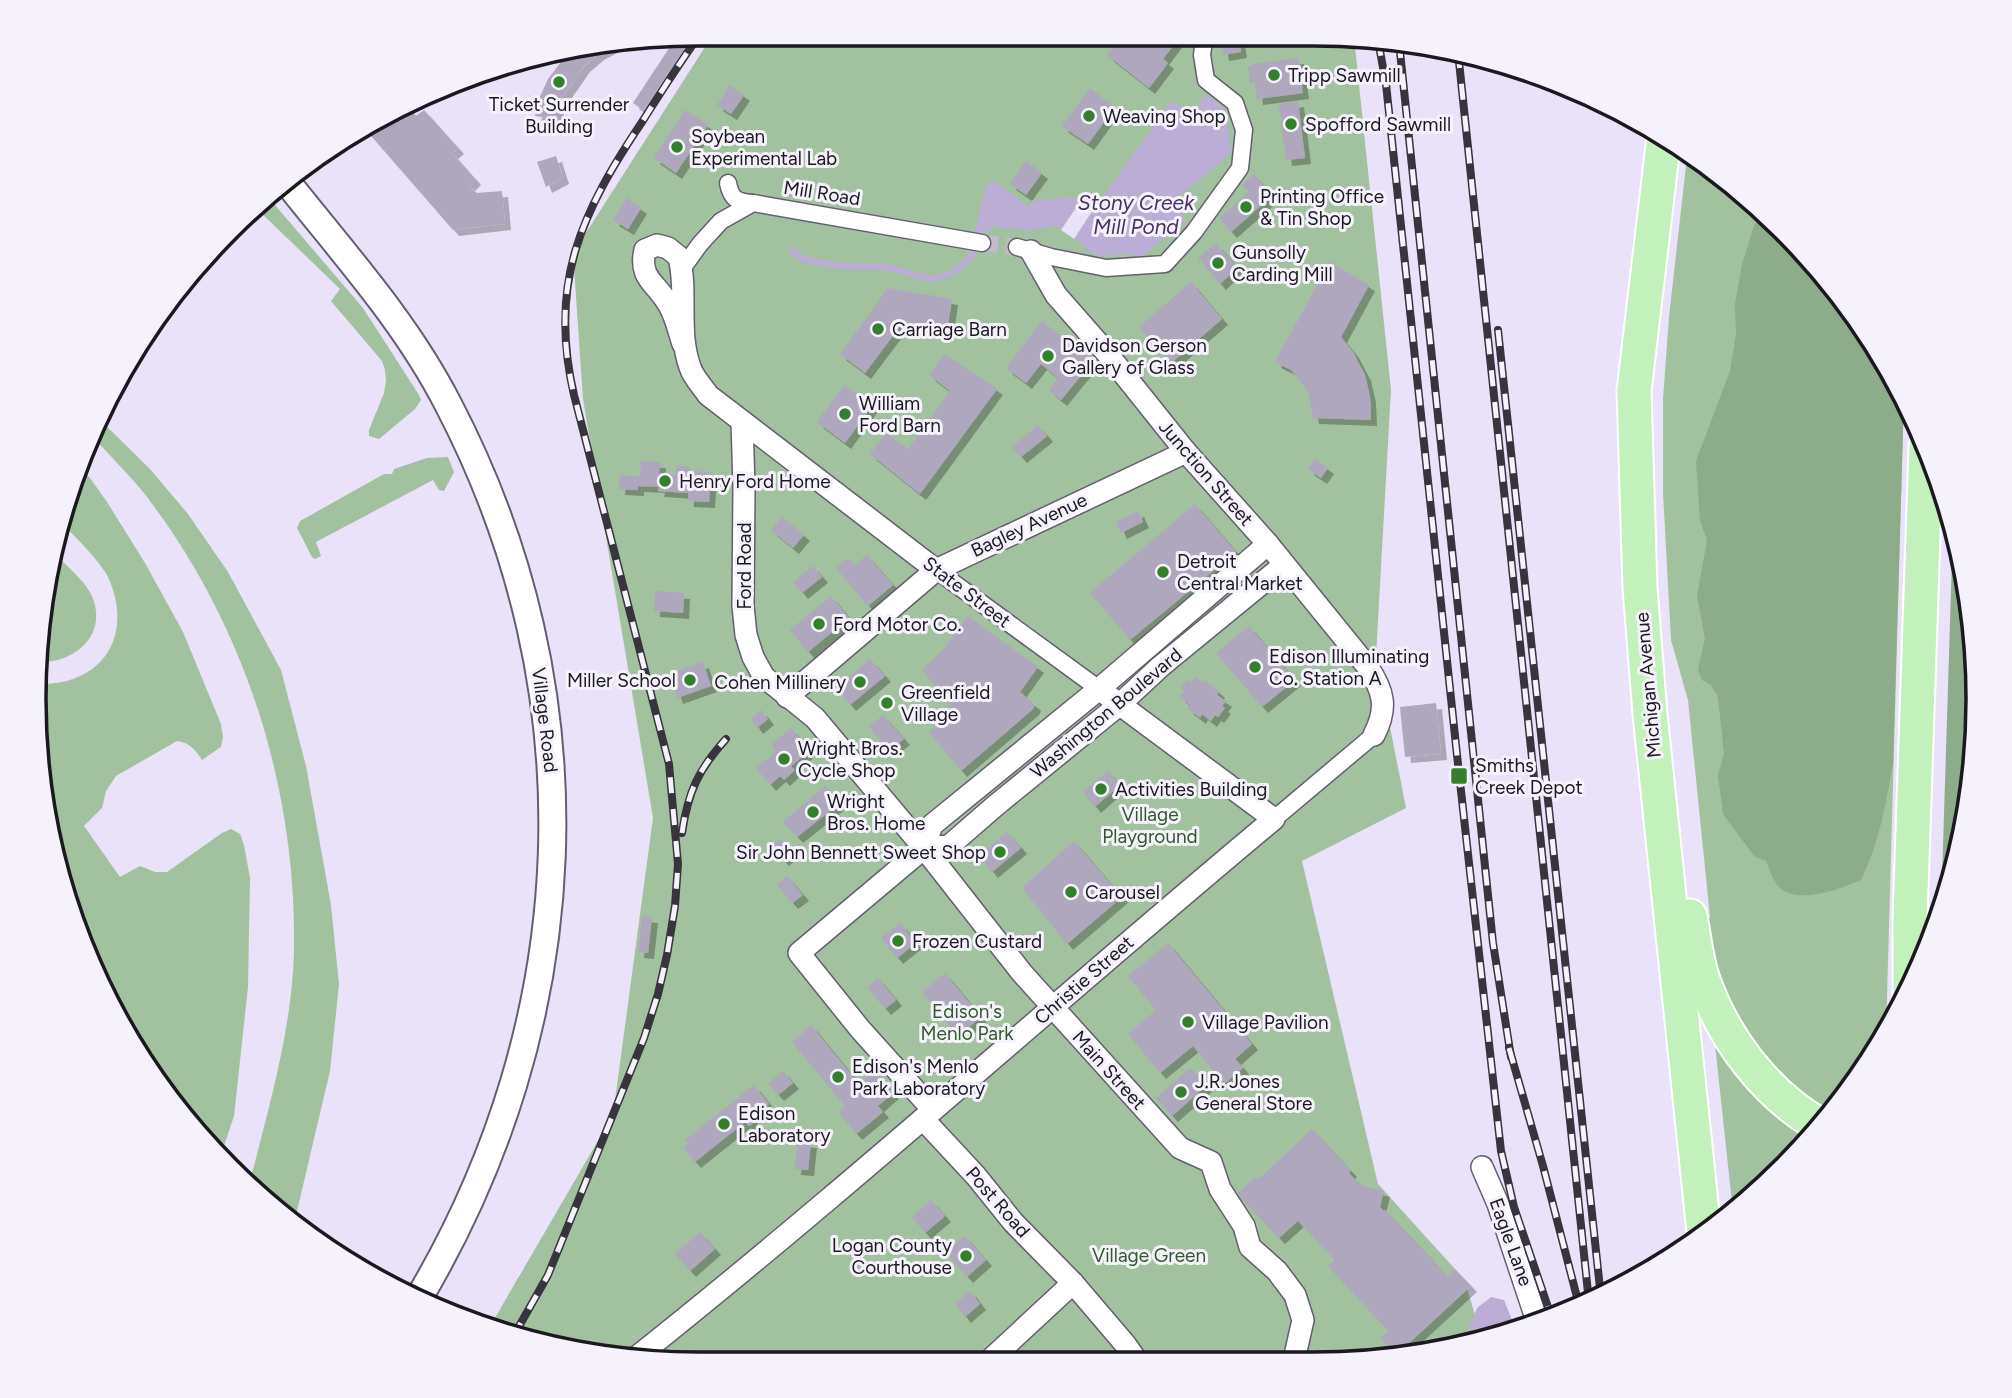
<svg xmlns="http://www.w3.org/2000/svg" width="2012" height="1398" viewBox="0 0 2012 1398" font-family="Figtree,sans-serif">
  <defs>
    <filter id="shadow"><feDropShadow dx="6" dy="6" stdDeviation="0" flood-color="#0004"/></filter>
  </defs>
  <rect width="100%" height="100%" fill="#eae2f9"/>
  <!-- green -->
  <g fill="#a2c19e">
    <path d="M714 33H1313L1354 37 1391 390 1376 656 1406 808 1302 861 1378 1184 1464 1279 1481 1334 1400 1359 656 1363 527 1342 489 1328 613 1115 653 818 583 399 573 253Z"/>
    <path d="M1687 157 1813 260 1889 366 1904 397 1886 1032 1841 1104 1830 1116C1755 1071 1721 1004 1706 920L1710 917 1688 700 1671 640 1663 493V399L1669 317Z"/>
    <path d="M269 198 363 308 419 395 421 400 415 409 379 439 369 436V430L384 393 386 381 385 370 382 361 331 301 340 289 257 209Z"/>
    <path d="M99 419 150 469 188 514 228 572 281 670 306 766 331 905 339 984 330 1071 297 1211 291 1224 247 1183 253 1170C271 1099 292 1026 294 952 297 789 246 627 147 497 130 475 109 455 90 434Z"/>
    <path d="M448 457 454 472 444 491 439 490 433 480 316 542 321 556 315 559 312 557 297 528 300 521 384 474H392L394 469 427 458Z"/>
    <path d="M78 466 90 478 107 502 145 563 183 632 221 724 223 737 221 747 202 760C195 749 190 743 177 741L116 776 106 791 102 808 84 826 120 877 140 866 155 872H167L222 833 231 829 240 834 244 845 250 878 248 987 234 1116 220 1158 199 1138 102 994 46 828 41 684C104 684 134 634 108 577 101 562 75 537 63 524Z"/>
    <path d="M55 554C67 566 83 579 91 594 109 632 78 662 41 662L39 613Z"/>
    <path d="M1713 1026 1814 1134 1752 1199 1733 1212Z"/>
  </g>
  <!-- forest -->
  <g fill="#8dac89">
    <path d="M1760 216 1813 260 1889 366 1904 397 1893 763C1886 804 1879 843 1861 880 1839 889 1798 906 1778 886 1773 880 1769 868 1766 861L1754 856 1723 814 1718 776 1724 753 1722 735 1718 697 1711 685 1702 680 1698 670 1705 638 1697 596 1707 540 1700 521 1696 461 1730 371 1736 334 1735 304 1742 264 1754 226Z"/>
    <path d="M1953 526 1973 612 1977 742 1956 871 1941 911Z"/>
  </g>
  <!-- water -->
  <g fill="#bbadd6">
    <path d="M1205 94 1226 110 1231 153 1172 202 1187 220 1142 257 1126 254 1099 256 1089 252 1067 229 1052 226 1029 231 992 226 991 232 976 230 981 203 987 184 995 182 1031 208 1032 201 1071 197 1097 204 1172 101 1193 114Z"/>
    <path d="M1491 1297 1504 1300 1514 1325 1464 1340 1477 1308Z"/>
  </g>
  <!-- pier -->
  <path fill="#eae2f9" d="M1084 196 1100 199 1074 239 1061 230Z"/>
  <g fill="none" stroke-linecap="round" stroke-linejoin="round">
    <!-- stream -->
    <path stroke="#bbadd6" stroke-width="6" d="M792 251 802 258 821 263 847 266 885 267 934 279 952 273 973 255 979 230 984 225"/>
  </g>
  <!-- building -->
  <g fill="#afa7bd" filter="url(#shadow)">
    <path d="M1125 33H1164L1176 42 1163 59 1168 63 1149 88 1107 55Z"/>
    <path d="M1220 33H1238L1241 52 1223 55Z"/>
    <path d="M695 34 643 110 633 103 677 36Z"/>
    <path d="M617 44 598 54 584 66 561 99 554 119 535 116 539 99 548 79 570 50Z"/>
    <path d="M1298 58 1303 93 1257 99 1255 83H1250L1248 67 1252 66V64Z"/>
    <path d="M730 85 744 95 731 114 717 105Z"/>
    <path d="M1090 88 1115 107 1088 144 1062 126Z"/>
    <path d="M1298 101 1305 158 1286 160 1279 104Z"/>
    <path d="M410 109 416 116 424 110 458 148 452 153 475 179 469 185 476 193 502 191 505 224 453 230 365 129Z"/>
    <path d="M685 110 708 125 676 173 654 158Z"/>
    <path d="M556 156 563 178 546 187 537 162Z"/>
    <path d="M1026 161 1042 173 1026 195 1010 184Z"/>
    <path d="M1254 174 1273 195 1231 232 1219 218 1249 192 1242 185Z"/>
    <path d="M627 198 641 208 628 229 613 220Z"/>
    <path d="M1216 243 1237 268 1220 284 1198 258Z"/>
    <path d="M1330 262 1369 285 1341 337 1353 352 1365 375 1370 397 1371 420 1313 418 1309 395 1304 386 1291 370 1275 362Z"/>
    <path d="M1191 282 1222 319 1170 364 1139 327Z"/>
    <path d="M888 288 952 299 947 333 901 325 865 373 840 354Z"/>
    <path d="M1042 321 1093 361 1061 400 1049 390 1058 378 1041 364 1026 383 1006 368Z"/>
    <path d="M945 354 997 389 920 494 870 454 886 433 908 449 950 391 929 375Z"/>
    <path d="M844 385 872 406 845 443 817 422Z"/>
    <path d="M1038 425 1047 436 1021 457 1012 447Z"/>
    <path d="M1315 459 1328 468 1321 478 1308 469Z"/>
    <path d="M641 461 660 462 659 473 676 475 677 466 690 467V471L711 472 709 502 688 501V493L658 491 659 487 638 486V490L619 489 620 475 640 477Z"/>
    <path d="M1195 504 1236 552 1130 640 1090 593Z"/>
    <path d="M1138 511 1143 522 1121 533 1116 522Z"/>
    <path d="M782 517 804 535 793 548 771 530Z"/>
    <path d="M867 555 893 585 868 606 836 568 848 558 855 565Z"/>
    <path d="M813 566 822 577 802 593 793 582Z"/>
    <path d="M655 591 684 593 683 613 654 611Z"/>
    <path d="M831 596 849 618 808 652 790 630Z"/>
    <path d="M968 616 1038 667 1020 692 1035 705 1033 709 961 771 929 732 942 722 937 716 951 705 922 670 943 650Z"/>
    <path d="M1249 626 1295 680 1262 707 1216 653Z"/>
    <path d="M870 659 885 676 850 705 836 688Z"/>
    <path d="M703 662 711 686 677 698 669 674Z"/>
    <path d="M1195 677 1203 683 1205 680 1219 692 1217 695 1226 701 1222 706 1225 708 1218 717 1215 715 1211 721 1202 714 1200 718 1187 708 1190 705 1179 696 1184 691 1181 688 1187 680 1191 682Z"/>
    <path d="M1436 703 1441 754 1405 757 1400 707Z"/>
    <path d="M761 710 768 719 757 728 751 719Z"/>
    <path d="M883 715 904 739 889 751 869 727Z"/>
    <path d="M791 728 810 750 791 766 795 770 784 780 780 776 770 785 756 768 776 751 771 745Z"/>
    <path d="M1108 771 1120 785 1095 807 1083 792Z"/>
    <path d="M825 786 840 803 797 837 783 822Z"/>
    <path d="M1007 832 1021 848 992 872 979 856Z"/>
    <path d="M780 839 791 853 783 860 771 846Z"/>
    <path d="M1074 841 1122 897 1067 944 1022 888Z"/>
    <path d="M787 876 803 895 792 903 777 885Z"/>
    <path d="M642 916 652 917 648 953 638 952Z"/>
    <path d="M900 923 916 943 897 958 881 938Z"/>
    <path d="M1168 943 1252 1044 1235 1059 1243 1068 1224 1084 1193 1046 1160 1073 1128 1034 1156 1010 1128 976Z"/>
    <path d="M945 973 981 1017 958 1036 922 992Z"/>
    <path d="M878 978 896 1000 885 1009 867 987Z"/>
    <path d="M811 1025 859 1084 875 1071 893 1093 878 1106 883 1112 856 1134 838 1112 845 1106 792 1042Z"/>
    <path d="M1190 1068 1206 1086 1172 1116 1156 1098Z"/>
    <path d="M783 1071 793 1083 778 1095 768 1084Z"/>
    <path d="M754 1085 769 1104 751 1118 754 1122 749 1126 745 1122 695 1162 683 1148 688 1144 685 1140Z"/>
    <path d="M1312 1129 1351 1171 1349 1173 1360 1185 1384 1191 1380 1207 1384 1211 1385 1210 1447 1276 1455 1269 1471 1286 1396 1355 1381 1338 1388 1331 1328 1266 1335 1260 1298 1221 1279 1238 1237 1194 1255 1177 1258 1180Z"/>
    <path d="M798 1141 811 1142 808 1170 795 1169Z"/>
    <path d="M931 1200 945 1216 925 1233 912 1217Z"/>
    <path d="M700 1232 715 1249 690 1271 675 1254Z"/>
    <path d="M965 1236 986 1260 967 1277 946 1252Z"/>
    <path d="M970 1291 980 1304 965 1317 955 1304Z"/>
    <path d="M549 1334 560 1348 537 1344Z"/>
  </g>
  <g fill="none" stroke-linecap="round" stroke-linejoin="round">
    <!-- pedestrian-tunnel -->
    <path stroke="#c1bace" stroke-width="16" stroke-dasharray="16 8" stroke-linecap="butt" d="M982 243 1017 247"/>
    <defs>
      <g id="pedestrian">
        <path d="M728 183C731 199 737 202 753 203"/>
        <path d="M1017 247 1051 257 1106 268 1165 264 1194 232 1240 168 1244 130 1235 103 1206 80 1202 55 1205 33"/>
        <path d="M682 269 700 244 721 221 753 203 982 243"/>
        <path d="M936 570 1099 689"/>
        <path d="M1274 819 1374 735"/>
      </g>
      <g id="minor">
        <path d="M1031 251 1056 295 1106 352 1186 452 1268 544 1367 666C1384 691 1388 708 1374 735"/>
        <path d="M683 344C679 332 676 318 670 307 658 283 638 280 645 250L657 245 668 248 679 257C688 293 677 331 690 367 693 377 702 386 708 395L936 570"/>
        <path d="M742 421 744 487 743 606 746 635 753 657 764 677 815 718 924 848 1022 973 1180 1148 1211 1162 1220 1189 1244 1226 1250 1247 1277 1271 1295 1295 1303 1320 1294 1360"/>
        <path d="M787 697 936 570 1186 452"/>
        <path d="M924 848 949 846 995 806 1119 705 1161 666 1284 565"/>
        <path d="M933 1110 860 1029 799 953 924 848 932 825 1099 689 1268 544"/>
        <path d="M923 1119 976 1176 1013 1222 1073 1283 1125 1344 1137 1361"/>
        <path d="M1482 1167 1498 1204 1536 1318"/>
        <path d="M633 1360C852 1186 1059 998 1274 819L1099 689"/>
        <path d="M989 1361 1073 1283"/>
      </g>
      <path id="tertiary" d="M287 182C344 254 406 322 448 404 599 693 584 1022 417 1301"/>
      <g id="primary">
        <path d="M1664 137 1634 391 1640 588 1650 714 1704 1232"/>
        <path d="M1690 916C1694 937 1696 960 1703 980 1724 1039 1766 1095 1821 1126"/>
        <path d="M1910 993V919L1926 447"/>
      </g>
    </defs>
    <!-- pedestrian casing -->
    <use href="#pedestrian" stroke="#655e71" stroke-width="19"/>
    <!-- minor casing -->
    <use href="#minor" stroke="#655e71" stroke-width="24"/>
    <!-- tertiary casing -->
    <use href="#tertiary" stroke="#655e71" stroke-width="30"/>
    <!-- primary casing -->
    <use href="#primary" stroke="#fff" stroke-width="37"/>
    <!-- pedestrian -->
    <use href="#pedestrian" stroke="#fff" stroke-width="16"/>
    <!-- minor -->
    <use href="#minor" stroke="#fff" stroke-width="21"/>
    <!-- tertiary -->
    <use href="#tertiary" stroke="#fff" stroke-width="26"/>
    <!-- primary -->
    <use href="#primary" stroke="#c2f1bc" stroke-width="33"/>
    <defs>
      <g id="rail">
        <path d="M1378 40 1386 84 1457 755 1501 1151 1514 1207 1550 1313"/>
        <path d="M1399 42 1493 943 1511 1057"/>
        <path d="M1458 52 1589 1302"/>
        <path d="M1498 330 1601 1298"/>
        <path d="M682 833C688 792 698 770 726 739"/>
        <path d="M1509 1048 1543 1166 1579 1305"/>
        <path d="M513 1337 548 1275 644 1038 658 994 667 955 675 906 678 864 669 764 574 395C548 283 581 213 642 122 661 92 680 62 701 33"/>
      </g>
    </defs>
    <!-- rail casing -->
    <use href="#rail" stroke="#38343e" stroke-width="8"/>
    <!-- rail -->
    <use href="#rail" stroke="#f5f2fb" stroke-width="5" stroke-dasharray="16" stroke-linecap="butt"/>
  </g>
  <!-- markers -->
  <g fill="#32802a" stroke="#f5f2fb" stroke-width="2.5">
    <circle cx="1274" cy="75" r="7"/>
    <circle cx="559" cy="82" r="7"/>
    <circle cx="1089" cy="116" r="7"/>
    <circle cx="1291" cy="124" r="7"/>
    <circle cx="677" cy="147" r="7"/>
    <circle cx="1246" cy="207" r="7"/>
    <circle cx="1218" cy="263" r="7"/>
    <circle cx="878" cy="329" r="7"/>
    <circle cx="1048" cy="356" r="7"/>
    <circle cx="845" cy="414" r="7"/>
    <circle cx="665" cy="481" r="7"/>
    <circle cx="1163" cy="572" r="7"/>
    <circle cx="819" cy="624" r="7"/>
    <circle cx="1255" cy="667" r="7"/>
    <circle cx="690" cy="680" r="7"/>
    <circle cx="860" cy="682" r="7"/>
    <circle cx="887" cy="703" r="7"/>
    <circle cx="784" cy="759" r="7"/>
    <rect x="1450" y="767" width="18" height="18" rx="3.5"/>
    <circle cx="1101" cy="789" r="7"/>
    <circle cx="813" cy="812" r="7"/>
    <circle cx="1000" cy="852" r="7"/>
    <circle cx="1071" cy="892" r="7"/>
    <circle cx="898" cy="941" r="7"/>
    <circle cx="1188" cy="1022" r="7"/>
    <circle cx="838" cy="1077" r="7"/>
    <circle cx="1181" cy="1092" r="7"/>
    <circle cx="724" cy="1124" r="7"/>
    <circle cx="966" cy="1256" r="7"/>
  </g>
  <g text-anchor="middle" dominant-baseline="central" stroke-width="6" stroke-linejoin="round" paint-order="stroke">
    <!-- poi labels -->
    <g font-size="19" fill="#1b1820" stroke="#f5f2fb" text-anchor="start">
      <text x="1288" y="75">Tripp Sawmill</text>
      <text x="559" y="104" text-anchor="middle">Ticket Surrender<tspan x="559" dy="22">Building</tspan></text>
      <text x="1103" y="116">Weaving Shop</text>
      <text x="1305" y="124">Spofford Sawmill</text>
      <text x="691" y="136">Soybean<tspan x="691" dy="22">Experimental Lab</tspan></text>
      <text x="1260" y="196">Printing Office<tspan x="1260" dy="22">&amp; Tin Shop</tspan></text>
      <text x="1232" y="252">Gunsolly<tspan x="1232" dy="22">Carding Mill</tspan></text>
      <text x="892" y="329">Carriage Barn</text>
      <text x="1062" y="345">Davidson Gerson<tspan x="1062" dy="22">Gallery of Glass</tspan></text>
      <text x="859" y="403">William<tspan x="859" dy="22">Ford Barn</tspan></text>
      <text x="679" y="481">Henry Ford Home</text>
      <text x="1177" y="561">Detroit<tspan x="1177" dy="22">Central Market</tspan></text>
      <text x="833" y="624">Ford Motor Co.</text>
      <text x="1269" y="656">Edison Illuminating<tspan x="1269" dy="22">Co. Station A</tspan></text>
      <text x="676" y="680" text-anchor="end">Miller School</text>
      <text x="846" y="682" text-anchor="end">Cohen Millinery</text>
      <text x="901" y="692">Greenfield<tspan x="901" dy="22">Village</tspan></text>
      <text x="798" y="748">Wright Bros.<tspan x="798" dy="22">Cycle Shop</tspan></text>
      <text x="1475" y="765">Smiths<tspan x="1475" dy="22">Creek Depot</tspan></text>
      <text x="1115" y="789">Activities Building</text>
      <text x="827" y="801">Wright<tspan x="827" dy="22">Bros. Home</tspan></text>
      <text x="986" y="852" text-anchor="end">Sir John Bennett Sweet Shop</text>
      <text x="1085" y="892">Carousel</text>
      <text x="912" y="941">Frozen Custard</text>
      <text x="1202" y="1022">Village Pavilion</text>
      <text x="852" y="1066">Edison's Menlo<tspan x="852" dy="22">Park Laboratory</tspan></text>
      <text x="1195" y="1081">J.R. Jones<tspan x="1195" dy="22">General Store</tspan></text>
      <text x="738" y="1113">Edison<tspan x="738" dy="22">Laboratory</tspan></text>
      <text x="952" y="1245" text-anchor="end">Logan County<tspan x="952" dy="22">Courthouse</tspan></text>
    </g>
    <!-- street labels -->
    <g font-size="19" fill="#1b1820" stroke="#f5f2fb">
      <text transform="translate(822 193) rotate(9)">Mill Road</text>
      <text transform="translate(1206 473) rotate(49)">Junction Street</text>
      <text transform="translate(1029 525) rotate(-25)">Bagley Avenue</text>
      <text transform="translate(744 566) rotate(-90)">Ford Road</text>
      <text transform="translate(967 592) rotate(37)">State Street</text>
      <text transform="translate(1648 685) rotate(-95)">Michigan Avenue</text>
      <text transform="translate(1106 713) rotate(-40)">Washington Boulevard</text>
      <text transform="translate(545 720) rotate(83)">Village Road</text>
      <text transform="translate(1084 980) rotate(-41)">Christie Street</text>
      <text transform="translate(1109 1070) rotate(48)">Main Street</text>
      <text transform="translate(998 1202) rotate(49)">Post Road</text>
      <text transform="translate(1511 1242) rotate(70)">Eagle Lane</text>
    </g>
    <!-- park labels -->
    <g font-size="19" fill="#2f5a2b" stroke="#f5f2fb">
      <text x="1150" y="814">Village<tspan x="1150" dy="22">Playground</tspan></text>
      <text x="967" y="1011">Edison's<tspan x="967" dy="22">Menlo Park</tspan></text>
      <text x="1149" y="1255">Village Green</text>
    </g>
    <!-- water labels -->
    <g font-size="21" font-style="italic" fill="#463064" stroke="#f5f2fb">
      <text x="1136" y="202">Stony Creek<tspan x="1136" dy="24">Mill Pond</tspan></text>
    </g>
  </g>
  <!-- crop -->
  <path d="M0 0H2012V1398H0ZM699 46H1313A653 653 0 0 1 1966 699V699A653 653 0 0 1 1313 1352H699A653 653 0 0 1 46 699V699A653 653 0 0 1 699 46Z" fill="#f5f2fb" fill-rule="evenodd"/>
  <path fill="none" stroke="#1b1820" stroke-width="3.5" d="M699 46H1313A653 653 0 0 1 1966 699V699A653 653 0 0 1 1313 1352H699A653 653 0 0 1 46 699V699A653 653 0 0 1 699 46Z"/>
</svg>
